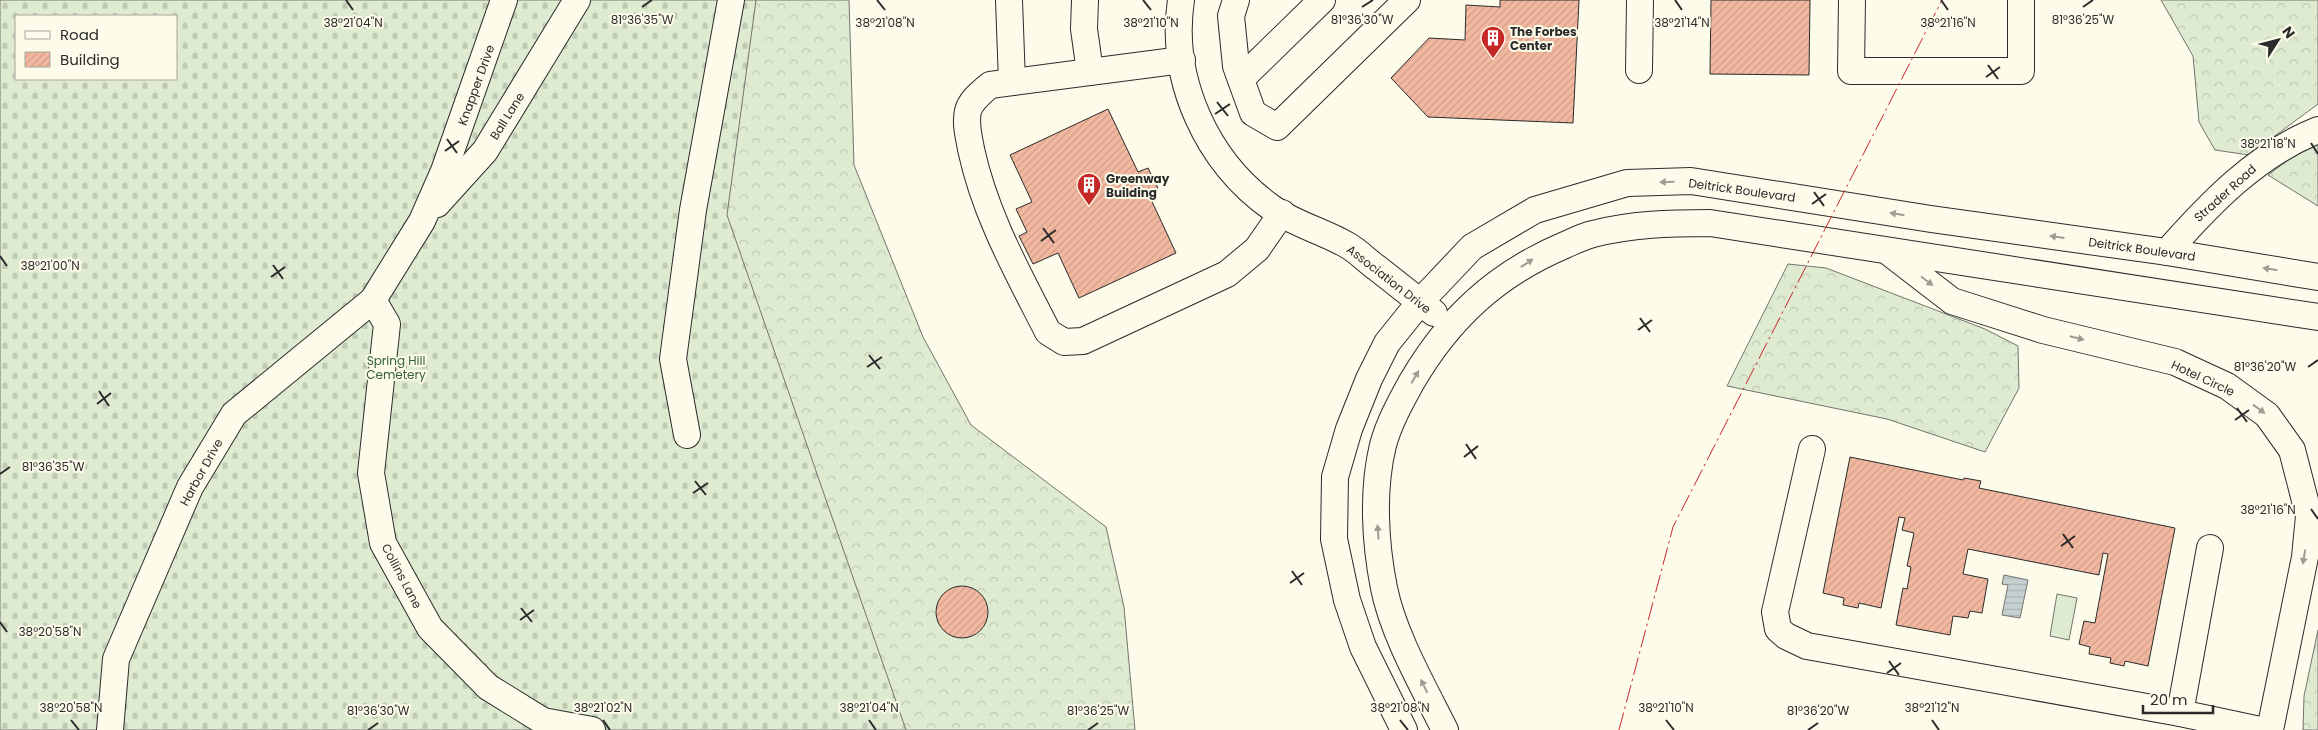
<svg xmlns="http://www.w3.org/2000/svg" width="2318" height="730" viewBox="0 0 2318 730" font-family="Poppins,sans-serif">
  <defs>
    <pattern id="forest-crowns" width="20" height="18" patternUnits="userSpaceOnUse" patternTransform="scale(1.25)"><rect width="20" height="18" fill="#deebd1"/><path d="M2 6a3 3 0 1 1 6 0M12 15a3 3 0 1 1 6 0" fill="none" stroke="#bfcab4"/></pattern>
    <pattern id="cemetery-stones" width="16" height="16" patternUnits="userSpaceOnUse" patternTransform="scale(1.25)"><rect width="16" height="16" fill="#deebd1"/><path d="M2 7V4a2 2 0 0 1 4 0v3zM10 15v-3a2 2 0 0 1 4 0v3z" fill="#bfcab4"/></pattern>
    <pattern id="water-rules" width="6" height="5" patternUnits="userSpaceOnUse" patternTransform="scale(1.25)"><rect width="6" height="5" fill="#c7d0d0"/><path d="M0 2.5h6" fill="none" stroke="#abb3b3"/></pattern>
    <pattern id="building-hatch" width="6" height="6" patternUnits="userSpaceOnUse" patternTransform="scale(1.25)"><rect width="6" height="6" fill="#f2b8a0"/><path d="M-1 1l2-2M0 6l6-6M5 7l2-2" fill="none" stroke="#d09e8a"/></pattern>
  </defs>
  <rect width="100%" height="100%" fill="#fdfbea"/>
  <!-- forest -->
  <g fill="url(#forest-crowns)" stroke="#74746e">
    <path d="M748 0H849L854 165 923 337 971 425 1106 527 1124 607 1135 730H734L708 213Z"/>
    <path d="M2161 0H2318V104L2249 155 2215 150 2199 122 2193 56Z"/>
    <path d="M2318 141V206L2268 175 2311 143Z"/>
    <path d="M1788 264 1826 268 1985 329 2018 346 2019 388 1985 452 1887 419 1727 386Z"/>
    <path d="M2318 630V730H2303L2304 696Z"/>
  </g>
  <!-- cemetery -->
  <path fill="url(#cemetery-stones)" stroke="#74746e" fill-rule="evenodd" d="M0 0H756L727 215 906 730H0ZM16 16H176V79H16Z"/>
  <!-- garden -->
  <path fill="#deebd1" stroke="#74746e" d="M2057 594 2077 598 2069 640 2050 636Z"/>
  <!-- water -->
  <path fill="url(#water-rules)" stroke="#74746e" d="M2004 575 2028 580 2020 618 2002 615 2008 585 2002 584Z"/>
  <!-- building -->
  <g fill="url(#building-hatch)" stroke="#2b2b2b">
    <path d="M1500 0H1579L1573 123 1428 117 1391 78 1429 38 1465 40 1466 5 1500 7Z"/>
    <path d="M1711 0H1810L1809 75 1710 74Z"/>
    <path d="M1108 109 1138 172 1148 168 1158 188 1148 193 1176 253 1079 298 1058 253 1033 264 1019 236 1027 232 1016 209 1032 202 1010 155Z"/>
    <path d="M1850 457 1963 480 1964 478 1981 481 1979 488 2175 528 2148 666 2125 661 2124 666 2110 663 2111 658 2089 654 2090 647 2079 644 2084 621 2095 623 2108 554 2103 553 2099 575 1968 549 1963 574 1988 579 1982 613 1970 611 1968 618 1953 616 1950 635 1896 625 1903 588 1907 589 1911 567 1907 566 1914 533 1902 530 1905 518 1899 517 1881 608 1859 603 1858 608 1843 605 1844 598 1823 593Z"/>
    <circle cx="962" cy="612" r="26"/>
  </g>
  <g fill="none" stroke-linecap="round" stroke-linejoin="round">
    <defs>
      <g id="minor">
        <path d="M1009 0 1012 82"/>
        <path d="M1085 0 1084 29 1090 72"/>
        <path d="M1181 0C1169 80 1207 162 1272 208 1294 224 1323 231 1347 245 1358 251 1367 261 1377 268 1396 283 1415 298 1434 313"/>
        <path d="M1236 0 1231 16 1236 66 1253 113 1277 127 1407 0"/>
        <path d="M1852 0 1851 71H2021V0"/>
        <path d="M1182 60 990 85C981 93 971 100 968 111 965 124 969 137 971 149 985 215 1018 273 1048 332L1064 342 1083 341 1227 274 1257 249 1282 213"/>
        <path d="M1639 70 1640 0"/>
        <path d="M1241 79 1322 0"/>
        <path d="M437 204 485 151 577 0"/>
        <path d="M2167 252C2210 203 2256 155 2318 130"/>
        <path d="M1891 254 1952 301 2043 330 2175 362 2227 386 2267 415 2292 450 2309 516 2305 557 2270 730"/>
        <path d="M373 300 387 324 371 473 383 543 430 628 488 687 543 721 592 730"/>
        <path d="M687 435 673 359 693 210 731 0"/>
        <path d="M1812 449 1775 612 1778 629 1786 636 1807 646 2180 713 2260 730"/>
        <path d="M2180 713 2210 548"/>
        <path d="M110 730 116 659 190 487 234 414 373 300 422 221 444 171 504 0"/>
        <path d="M1404 730 1363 647 1347 600 1334 539 1335 477 1349 429 1369 379 1387 343 1420 302 1472 247 1535 210 1627 183 1691 181 1931 219 2167 252 2318 277"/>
        <path d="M1445 730C1424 688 1393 634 1384 588 1375 543 1372 490 1383 445 1389 423 1400 403 1411 383 1448 319 1496 274 1565 245 1574 241 1584 236 1593 234 1631 224 1671 223 1710 223L2318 317"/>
      </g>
    </defs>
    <!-- minor casing -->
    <use href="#minor" stroke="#2b2b2b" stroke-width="28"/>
    <!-- minor -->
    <use href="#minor" stroke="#fdfbea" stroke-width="26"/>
    <!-- power -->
    <path stroke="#c62828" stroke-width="1" stroke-dasharray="18 4 2.5 4" stroke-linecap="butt" d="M1619 730 1673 527 1942 0"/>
  </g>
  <!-- one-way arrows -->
  <defs><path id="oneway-solid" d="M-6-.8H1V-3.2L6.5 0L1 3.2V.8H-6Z" transform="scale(1.25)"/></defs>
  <g fill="#9e9d94">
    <use href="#oneway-solid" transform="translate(1667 182) rotate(178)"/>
    <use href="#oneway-solid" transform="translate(1897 214) rotate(-171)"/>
    <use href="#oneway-solid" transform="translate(2057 237) rotate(-172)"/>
    <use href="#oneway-solid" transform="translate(1527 263) rotate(-34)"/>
    <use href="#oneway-solid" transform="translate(2270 269) rotate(-171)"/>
    <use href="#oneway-solid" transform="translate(1927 281) rotate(37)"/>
    <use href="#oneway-solid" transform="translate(2077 338) rotate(14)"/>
    <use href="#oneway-solid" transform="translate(1415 377) rotate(-60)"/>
    <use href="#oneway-solid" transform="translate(2259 409) rotate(36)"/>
    <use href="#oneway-solid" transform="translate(1378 532) rotate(-94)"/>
    <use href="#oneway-solid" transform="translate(2304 557) rotate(99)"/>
    <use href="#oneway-solid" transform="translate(1424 686) rotate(-116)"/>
  </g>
  <!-- ticks -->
  <path fill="none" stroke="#2b2b2b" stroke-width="2" d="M346 0 353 10M877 0 885 10M1143 0 1151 10M1675 0 1682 10M1941 0 1948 10M642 7 652 0M1362 7 1373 0M2083 7 2093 0M1988 65 1998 79M1986 77 2000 67M1217 102 1228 116M1215 114 1230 104M447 139 457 153M2311 143 2318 154M445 151 459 141M1814 192 1824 206M1812 204 1826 194M1043 228 1054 243M1041 241 1056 230M0 256 7 266M273 265 283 279M271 277 285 267M1640 318 1650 332M1638 330 1652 320M869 355 880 369M867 367 882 357M2308 367 2318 360M99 391 109 406M97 404 111 393M2237 408 2247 422M2235 420 2249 410M1466 444 1476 459M1464 457 1478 446M0 474 10 467M695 481 706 495M693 493 708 483M2311 509 2318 519M2063 534 2073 548M2061 546 2075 536M1292 571 1302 585M1290 583 1304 573M521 608 532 622M520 620 534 610M0 622 7 632M1889 661 1899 675M1887 673 1901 663M71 720 79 730M603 720 610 730M869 720 876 730M1400 720 1408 730M1666 720 1674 730M1932 720 1939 730M368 730 378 723M1088 730 1098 723M1808 730 1818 723"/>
  <!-- icons -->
  <defs>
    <symbol id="building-pin" viewBox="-11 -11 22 30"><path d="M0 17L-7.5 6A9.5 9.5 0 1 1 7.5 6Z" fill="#c62828" stroke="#fdfbea"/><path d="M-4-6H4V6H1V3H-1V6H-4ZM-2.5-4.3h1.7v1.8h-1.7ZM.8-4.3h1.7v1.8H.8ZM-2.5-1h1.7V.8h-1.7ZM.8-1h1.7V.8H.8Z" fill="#fff"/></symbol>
  </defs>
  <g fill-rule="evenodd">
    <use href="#building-pin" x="1479" y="24" width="28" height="38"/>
    <use href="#building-pin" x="1075" y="171" width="28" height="38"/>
  </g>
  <g text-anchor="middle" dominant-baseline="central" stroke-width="4" stroke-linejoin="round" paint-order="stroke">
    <!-- poi labels -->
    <g font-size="12" font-weight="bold" fill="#2b2b2b" stroke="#fdfbea" text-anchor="start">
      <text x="1510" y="31">The Forbes<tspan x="1510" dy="14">Center</tspan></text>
      <text x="1106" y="178">Greenway<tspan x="1106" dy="14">Building</tspan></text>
    </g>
    <!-- street labels -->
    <g font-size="12" fill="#2b2b2b" stroke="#fdfbea">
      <text transform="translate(476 85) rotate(-70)">Knapper Drive</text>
      <text transform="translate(507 116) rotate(-58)">Ball Lane</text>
      <text transform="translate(1742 190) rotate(8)">Deitrick Boulevard</text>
      <text transform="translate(2225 193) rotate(-42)">Strader Road</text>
      <text transform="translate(2142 249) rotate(8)">Deitrick Boulevard</text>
      <text transform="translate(1389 279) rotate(38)">Association Drive</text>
      <text transform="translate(2203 378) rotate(25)">Hotel Circle</text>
      <text transform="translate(201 472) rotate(-61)">Harbor Drive</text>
      <text transform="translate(402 576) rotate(62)">Collins Lane</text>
    </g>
    <!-- park labels -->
    <g font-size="12" fill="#34623c" stroke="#fdfbea">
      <text x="396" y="360">Spring Hill<tspan x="396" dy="14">Cemetery</tspan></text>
    </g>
  </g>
  <g font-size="12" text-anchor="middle" fill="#2b2b2b" stroke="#fdfbea" stroke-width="4" stroke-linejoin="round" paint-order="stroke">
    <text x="642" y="24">81°36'35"W</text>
    <text x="1362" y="24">81°36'30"W</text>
    <text x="2083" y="24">81°36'25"W</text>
    <text x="353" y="27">38°21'04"N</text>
    <text x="885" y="27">38°21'08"N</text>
    <text x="1151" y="27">38°21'10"N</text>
    <text x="1682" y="27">38°21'14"N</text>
    <text x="1948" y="27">38°21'16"N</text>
    <text x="2268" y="148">38°21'18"N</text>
    <text x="50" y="270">38°21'00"N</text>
    <text x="2265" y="371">81°36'20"W</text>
    <text x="53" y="471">81°36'35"W</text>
    <text x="2268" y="514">38°21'16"N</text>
    <text x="50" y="636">38°20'58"N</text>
    <text x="71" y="712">38°20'58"N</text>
    <text x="603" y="712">38°21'02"N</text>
    <text x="869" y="712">38°21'04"N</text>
    <text x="1400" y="712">38°21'08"N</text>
    <text x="1666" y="712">38°21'10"N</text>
    <text x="1932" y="712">38°21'12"N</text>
    <text x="378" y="715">81°36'30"W</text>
    <text x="1098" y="715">81°36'25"W</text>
    <text x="1818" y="715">81°36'20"W</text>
  </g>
  <!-- legend -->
  <rect x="15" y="15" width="162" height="65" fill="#fdfbea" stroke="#a9a89e"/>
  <rect x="25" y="31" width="25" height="8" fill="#fdfbea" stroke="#a9a89e"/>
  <text x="60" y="40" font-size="15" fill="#2b2b2b">Road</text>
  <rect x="25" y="52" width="25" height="15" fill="url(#building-hatch)" stroke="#a9a89e"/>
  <text x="60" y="65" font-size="15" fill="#2b2b2b">Building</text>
  <!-- north arrow -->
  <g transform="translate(2278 40) rotate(54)" stroke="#fdfbea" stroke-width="4" paint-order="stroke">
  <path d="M0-4L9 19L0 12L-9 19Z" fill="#2b2b2b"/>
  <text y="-8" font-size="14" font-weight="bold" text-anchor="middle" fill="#2b2b2b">N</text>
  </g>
  <!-- scale -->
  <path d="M2143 705v8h70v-8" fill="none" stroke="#2b2b2b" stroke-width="2.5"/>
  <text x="2150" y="705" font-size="15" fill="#2b2b2b" stroke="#fdfbea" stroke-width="4" paint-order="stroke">20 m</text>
</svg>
